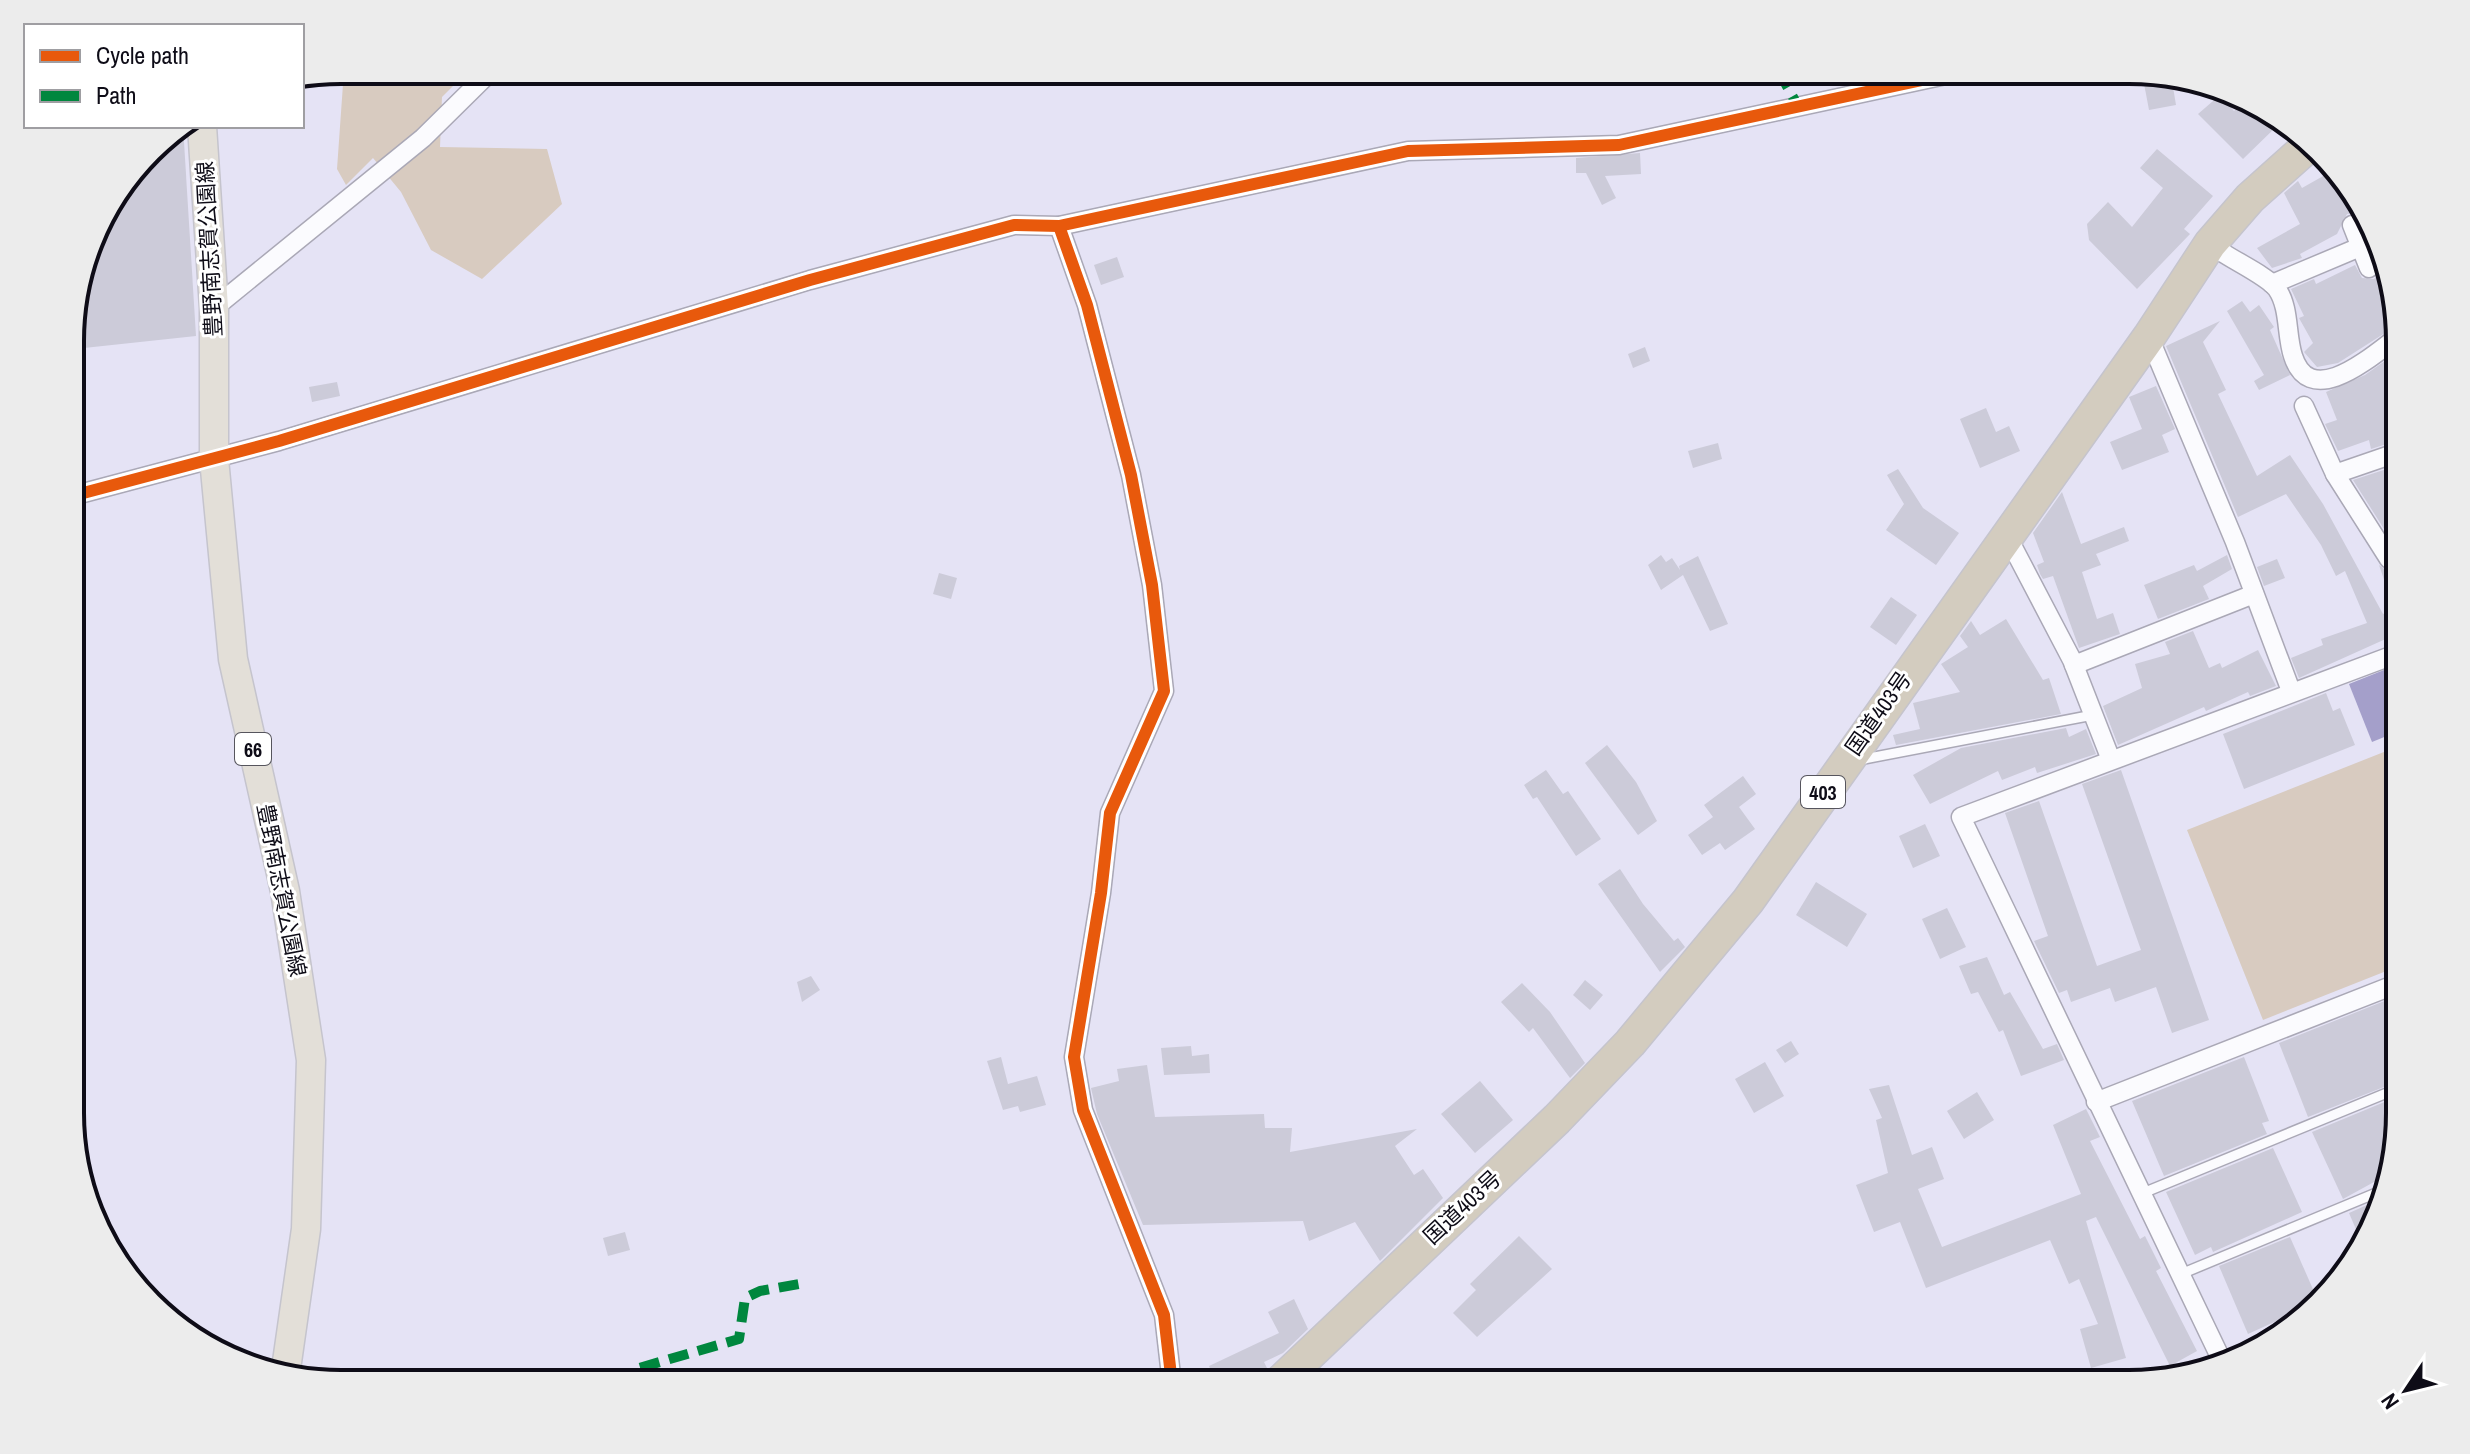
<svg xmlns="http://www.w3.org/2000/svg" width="2470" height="1454" viewBox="0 0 2470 1454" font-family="'Archivo Narrow','Noto Sans JP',sans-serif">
  <rect width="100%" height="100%" fill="#e5e3f5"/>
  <!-- green -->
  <g fill="#d8cbc0">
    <path d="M344 70H469L442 97 440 147 547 149 562 204 482 279 431 250 401 192 373 158 346 185 337 169Z"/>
    <path d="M2399 746V966L2263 1020 2187 830Z"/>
  </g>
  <!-- water -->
  <path fill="#a49fca" d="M2399 664V731L2372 742 2349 684Z"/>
  <!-- building -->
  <g fill="#cccbd9">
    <path d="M2142 73 2172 81 2176 105 2149 110Z"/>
    <path d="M2220 95 2234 111 2245 101 2260 105 2278 125 2243 159 2198 114Z"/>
    <path d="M183 126 196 336 84 348 81 281 98 221 162 138Z"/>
    <path d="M2157 149 2213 196 2184 229 2190 234 2137 289 2089 240 2087 224 2108 202 2132 227 2163 188 2140 168Z"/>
    <path d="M1640 153 1641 174 1605 176 1616 198 1602 205 1586 173H1576V158Z"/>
    <path d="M2325 175 2344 195 2350 191 2363 205 2367 218 2363 220 2355 213 2347 214 2337 234 2300 254 2302 258 2272 268 2257 248 2300 224 2284 193 2298 181 2302 188Z"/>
    <path d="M2378 253 2399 324 2338 363 2317 367 2304 352 2313 343 2299 318 2304 316 2291 289 2314 279 2316 284 2355 265 2362 278 2374 279 2381 271Z"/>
    <path d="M1117 257 1124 277 1101 285 1094 265Z"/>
    <path d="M2242 301 2250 312 2259 305 2274 327 2270 330 2290 375 2259 390 2254 381 2264 375 2227 311Z"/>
    <path d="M2220 321 2203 342 2226 390 2218 394 2257 476 2290 455 2323 504 2383 614 2394 609 2379 565 2387 571 2399 568V633L2299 678 2291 658 2323 645 2321 639 2367 623 2345 571 2336 576 2321 545 2286 494 2238 517 2166 346Z"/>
    <path d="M1645 347 1650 361 1633 368 1628 354Z"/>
    <path d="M2399 351V440L2371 449 2369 440 2338 451 2325 424 2337 420 2326 392 2365 375Z"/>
    <path d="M337 382 340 396 312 402 309 387Z"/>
    <path d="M2156 386 2175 429 2162 435 2169 452 2122 470 2110 442 2142 429 2129 397Z"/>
    <path d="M1986 408 1996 432 2009 426 2020 451 1980 468 1960 419Z"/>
    <path d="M1718 443 1722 459 1693 468 1688 451Z"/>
    <path d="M2399 465V495L2392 498 2399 528 2386 532 2353 480Z"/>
    <path d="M1898 469 1923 508 1959 533 1936 565 1886 530 1904 504 1887 475Z"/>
    <path d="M2062 492 2081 544 2124 527 2129 541 2096 554 2101 565 2082 572 2097 619 2113 613 2120 634 2079 648 2053 576 2043 579 2040 574 2037 565 2044 562 2033 533Z"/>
    <path d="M1661 555 1666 562 1672 558 1680 570 1679 566 1698 556 1728 624 1710 631 1683 575 1661 590 1648 565Z"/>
    <path d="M2227 555 2232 569 2203 586 2209 599 2158 619 2144 585 2194 565 2197 571Z"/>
    <path d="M2277 559 2285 578 2264 586 2257 567Z"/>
    <path d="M939 573 957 578 951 599 933 594Z"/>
    <path d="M1891 597 1917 615 1896 645 1870 627Z"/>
    <path d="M2006 619 2043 680 2049 678 2061 714 1896 745 1893 735 1920 729 1913 703 1960 692 1941 664 1968 647 1960 636 1971 621 1980 635Z"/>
    <path d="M2193 631 2209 668 2220 663 2222 668 2258 650 2276 686 2250 696 2248 692 2206 711 2204 707 2118 745 2103 706 2142 688 2135 664 2170 654 2165 642Z"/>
    <path d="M2326 693 2333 711 2340 708 2355 745 2244 789 2223 734Z"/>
    <path d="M2066 728 2069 737 2086 729 2096 754 2037 773 2035 767 2002 780 1998 771 1930 804 1913 775 1961 748Z"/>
    <path d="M1607 745 1636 782 1657 821 1638 835 1585 763Z"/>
    <path d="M1546 770 1563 794 1568 791 1601 839 1576 856 1537 797 1533 799 1524 785Z"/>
    <path d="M2121 770 2209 1020 2172 1033 2156 987 2115 1002 2110 988 2071 1002 2067 990 2059 993 2034 941 2048 936 2005 813 2039 801 2097 966 2141 950 2082 784Z"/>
    <path d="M1743 776 1756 794 1739 807 1755 829 1725 850 1720 843 1702 855 1688 835 1713 817 1704 805Z"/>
    <path d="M1925 824 1940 856 1913 868 1899 836Z"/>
    <path d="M1620 869 1643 904 1674 941 1678 938 1685 947 1660 972 1598 884Z"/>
    <path d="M1816 882 1867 914 1847 947 1796 915Z"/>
    <path d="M1947 908 1966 947 1940 959 1922 919Z"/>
    <path d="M1987 957 2004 995 2010 992 2043 1049 2057 1044 2064 1060 2021 1076 2003 1030 1999 1032 1978 992 1971 994 1959 966Z"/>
    <path d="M811 976 820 990 802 1002 797 982Z"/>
    <path d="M1585 980 1603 995 1590 1010 1573 995Z"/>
    <path d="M1522 983 1550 1012 1585 1063 1570 1078 1533 1028 1529 1032 1501 1002Z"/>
    <path d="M2392 998 2399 1017V1081L2308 1117 2279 1043Z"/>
    <path d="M1791 1041 1799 1054 1785 1063 1776 1050Z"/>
    <path d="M1191 1046 1192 1056 1209 1054 1210 1073 1164 1075 1161 1048Z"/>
    <path d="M1001 1057 1008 1084 1037 1076 1046 1105 1020 1112 1018 1106 1003 1110 987 1061Z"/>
    <path d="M2244 1057 2269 1121 2262 1123 2267 1134 2164 1176 2132 1101Z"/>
    <path d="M1765 1062 1784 1096 1754 1113 1735 1079Z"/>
    <path d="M1147 1065 1155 1117 1264 1114 1265 1128H1292L1290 1152 1417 1129 1395 1146 1414 1175 1423 1169 1443 1198 1380 1261 1355 1222 1309 1241 1303 1221 1143 1225 1097 1114 1091 1088 1119 1081 1117 1069Z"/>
    <path d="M1480 1081 1513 1120 1475 1153 1441 1114Z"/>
    <path d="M1889 1085 1912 1155 1932 1147 1944 1179 1918 1189 1942 1247 2081 1194 2053 1125 2086 1109 2100 1137 2090 1141 2140 1239 2145 1236 2161 1268 2156 1271 2197 1351 2170 1366 2096 1217 2086 1221 2126 1358 2091 1368 2080 1329 2098 1324 2079 1279 2069 1284 2050 1240 1926 1288 1900 1222 1874 1232 1856 1185 1888 1173 1876 1120 1882 1118 1869 1089Z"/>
    <path d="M1977 1092 1994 1120 1964 1139 1947 1111Z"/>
    <path d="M2399 1096V1130L2385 1176 2343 1199 2312 1132Z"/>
    <path d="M2273 1148 2302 1212 2213 1252 2211 1247 2195 1255 2166 1192Z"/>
    <path d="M2376 1201 2377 1204 2364 1248 2349 1213Z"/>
    <path d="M625 1232 630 1250 608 1256 603 1238Z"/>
    <path d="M1519 1236 1552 1269 1477 1337 1453 1313 1476 1290 1470 1284Z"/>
    <path d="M2290 1237 2316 1296 2303 1309 2248 1334 2219 1266Z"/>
    <path d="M1294 1299 1308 1329 1283 1353 1264 1362 1267 1368 1260 1384H1217L1209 1366 1279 1333 1268 1312Z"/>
  </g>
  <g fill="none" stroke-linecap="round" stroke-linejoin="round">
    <defs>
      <g id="lane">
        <path d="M1859 760 2093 715"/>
        <path d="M2143 1193 2399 1088"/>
        <path d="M2181 1274 2381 1191"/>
        <path d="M2264 1348 2265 1347"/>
      </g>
      <g id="street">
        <path d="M2352 225 2369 268"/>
        <path d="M1059 226 1087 305 1131 475 1152 585 1164 691 1110 813 1101 893 1074 1057 1083 1110 1164 1315 1172 1384"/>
        <path d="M2210 244C2227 258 2267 275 2277 289 2290 308 2286 335 2293 356 2311 412 2374 354 2399 336"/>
        <path d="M2272 284 2360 247"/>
        <path d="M214 308 423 138 492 70"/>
        <path d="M2149 337 2235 542 2291 691"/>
        <path d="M2304 406 2335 474 2389 559 2399 555"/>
        <path d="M2335 474 2399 452"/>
        <path d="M72 496 279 441 810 280 1014 225 1059 226 1408 151 1619 145 1955 73 1992 70"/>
        <path d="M2006 534 2072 660 2111 760"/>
        <path d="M2074 665 2254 594"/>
        <path d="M2096 1102 2399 983"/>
        <path d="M2222 1361 1961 817 2399 653"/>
      </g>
      <path id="primary" d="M202 126 214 308V459L233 659 285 891 311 1060 306 1229 286 1369"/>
      <path id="highway" d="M1278 1384 1557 1119 1630 1043 1748 901 2149 337 2210 244 2250 198 2306 148"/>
    </defs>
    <!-- lane casing -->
    <use href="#lane" stroke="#aaa8b6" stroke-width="12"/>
    <!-- street casing -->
    <use href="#street" stroke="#aaa8b6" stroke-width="21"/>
    <!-- primary casing -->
    <use href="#primary" stroke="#c5c4cd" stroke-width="31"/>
    <!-- highway casing -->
    <use href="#highway" stroke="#c5c4cd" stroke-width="35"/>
    <!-- lane -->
    <use href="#lane" stroke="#fbfbfe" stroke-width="9"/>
    <!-- street -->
    <use href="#street" stroke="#fbfbfe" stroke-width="18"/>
    <!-- primary -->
    <use href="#primary" stroke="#e3dfd8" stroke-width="28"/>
    <!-- highway -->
    <use href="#highway" stroke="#d3ccbf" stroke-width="32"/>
    <!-- quiet -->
    <g stroke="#00873e" stroke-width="10" stroke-dasharray="20 10" stroke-linecap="butt">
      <path d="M1778 70 1799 108"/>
      <path d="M615 1384 639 1368 739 1339 745 1298 760 1291 805 1283"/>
    </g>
    <defs>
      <g id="cycleway">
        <path d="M1059 226 1087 305 1131 475 1152 585 1164 691 1110 813 1101 893 1074 1057 1083 1110 1164 1315 1172 1384"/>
        <path d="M72 496 279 441 810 280 1014 225 1059 226 1408 151 1619 145 1955 73 1992 70"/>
      </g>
    </defs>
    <!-- cycleway casing -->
    <use href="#cycleway" stroke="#fff" stroke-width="17"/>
    <!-- cycleway -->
    <use href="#cycleway" stroke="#e8590c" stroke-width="12"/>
  </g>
  <g text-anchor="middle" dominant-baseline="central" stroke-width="6" stroke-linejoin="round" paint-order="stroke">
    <!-- shield labels -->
    <g fill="#fff" stroke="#56555d" stroke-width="2">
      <rect x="235" y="733" width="36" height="32" rx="6"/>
      <rect x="1801" y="776" width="44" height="32" rx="6"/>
    </g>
    <g font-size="20" font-weight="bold" fill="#0e0c17">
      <text x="253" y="749">66</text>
      <text x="1823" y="792">403</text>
    </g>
    <!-- street labels -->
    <g font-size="22" fill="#0e0c17" stroke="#fff">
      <text transform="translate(209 249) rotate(-93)">豊野南志賀公園線</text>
      <text transform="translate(1878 713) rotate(-55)">国道403号</text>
      <text transform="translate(282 890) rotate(79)">豊野南志賀公園線</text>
      <text transform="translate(1462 1207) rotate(-43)">国道403号</text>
    </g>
  </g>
  <!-- crop -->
  <path d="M0 0H2470V1454H0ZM341 84H2129A257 257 0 0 1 2386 341V1113A257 257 0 0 1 2129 1370H341A257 257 0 0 1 84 1113V341A257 257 0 0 1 341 84Z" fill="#ececec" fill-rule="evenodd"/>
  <path fill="none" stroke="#0e0c17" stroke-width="4" d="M341 84H2129A257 257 0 0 1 2386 341V1113A257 257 0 0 1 2129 1370H341A257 257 0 0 1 84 1113V341A257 257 0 0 1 341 84Z"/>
  <!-- legend -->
  <rect x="24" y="24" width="280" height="104" fill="#ffffff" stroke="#9f9ea2" stroke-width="2"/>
  <rect x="40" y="50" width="40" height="12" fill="#e8590c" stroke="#9f9ea2" stroke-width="2"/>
  <text x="96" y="64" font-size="24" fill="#0e0c17">Cycle path</text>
  <rect x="40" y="90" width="40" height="12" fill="#00873e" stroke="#9f9ea2" stroke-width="2"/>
  <text x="96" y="104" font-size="24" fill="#0e0c17">Path</text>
  <!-- north arrow -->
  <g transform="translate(2406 1390) rotate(235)" stroke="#ffffff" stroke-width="6" paint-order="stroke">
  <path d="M0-6L14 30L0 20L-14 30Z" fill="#0e0c17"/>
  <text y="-12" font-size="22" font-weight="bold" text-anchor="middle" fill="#0e0c17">N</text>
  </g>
</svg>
